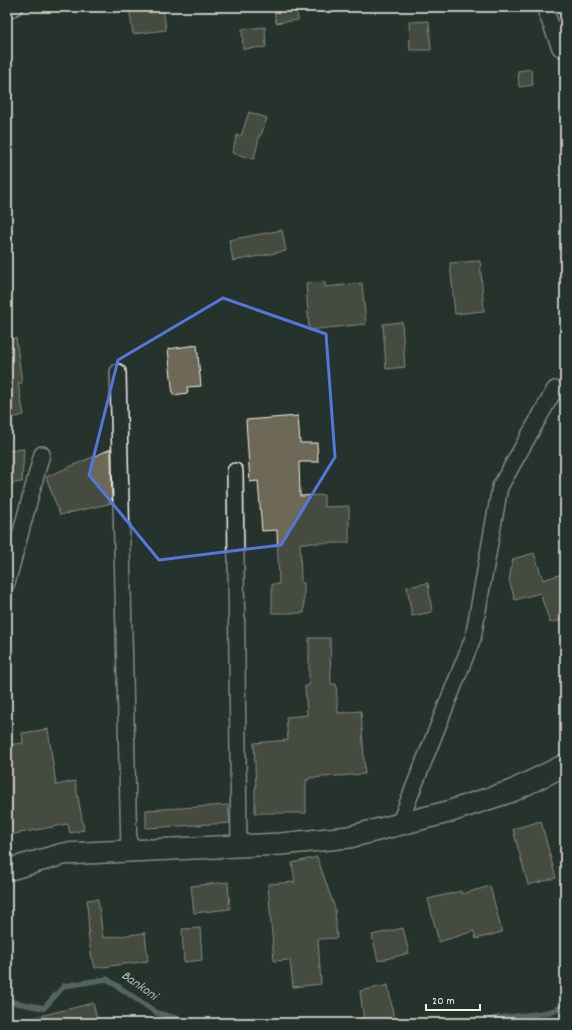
<svg xmlns="http://www.w3.org/2000/svg" width="572" height="1030" viewBox="0 0 572 1030" font-family="Dekko,sans-serif">
  <rect width="100%" height="100%" fill="#26332d"/>
  <filter id="ink" filterUnits="userSpaceOnUse"><feTurbulence type="fractalNoise" baseFrequency=".025" numOctaves="2"/><feDisplacementMap in="SourceGraphic" scale="8" xChannelSelector="R" yChannelSelector="G"/><feConvolveMatrix kernelMatrix="1 2 1 2 8 2 1 2 1" color-interpolation-filters="sRGB"/></filter>
  <g filter="url(#ink)">
    <g fill="none" stroke-linecap="round" stroke-linejoin="round">
      <!-- stream -->
      <g stroke="#8ea1a1" stroke-width="5.5">
        <path d="M7 1001 44 1008 64 986 107 979 157 1013 194 1023"/>
        <path d="M480 1023C486 1021 492 1019 498 1018 518 1015 549 1016 565 1005"/>
      </g>
    </g>
    <!-- building -->
    <g fill="#6e6856" stroke="#f4f1e8">
      <path d="M129 7H163L166 30 133 34Z"/>
      <path d="M274 7H297L298 20 276 23Z"/>
      <path d="M429 21 431 50H410L409 22Z"/>
      <path d="M265 27 266 47 243 49 242 29Z"/>
      <path d="M531 69 533 85 519 87 518 71Z"/>
      <path d="M249 112 267 118 261 135 260 134 254 159 232 153 237 135 241 136Z"/>
      <path d="M282 230 286 251 233 261 229 240Z"/>
      <path d="M480 261 484 311 455 314 450 263Z"/>
      <path d="M325 282V287L362 283 366 324 309 330 306 283Z"/>
      <path d="M402 322 405 367 386 369 383 324Z"/>
      <path d="M7 338H16L22 383H18L24 415 7 419Z"/>
      <path d="M197 345 201 386 187 387 188 393 173 395 168 349Z"/>
      <path d="M298 416 300 443H317L318 462H299L300 496 324 495V507L349 506V543H300L301 583H304V613H272V584H279L277 530 262 531 258 481 250 482 246 420Z"/>
      <path d="M24 449 22 482 7 484V451Z"/>
      <path d="M111 449 112 503 60 515 46 477Z"/>
      <path d="M534 553 543 580 565 573V619L550 623 540 593 515 600 509 580 513 559Z"/>
      <path d="M428 583 432 612 412 616 407 587Z"/>
      <path d="M309 638H330L331 684H336L338 713 361 711 365 774 309 778V780H306V813H255V788H256L254 743 288 740 286 717 307 715 305 686H309Z"/>
      <path d="M48 729 56 785 75 781 84 830 70 833 68 824 9 835 7 822V745L23 743 22 733Z"/>
      <path d="M228 805 230 823 146 828V810Z"/>
      <path d="M541 821 556 878 528 885 513 829Z"/>
      <path d="M317 857 335 909 337 938 318 939 321 984 293 987 290 960 274 961 268 884 295 882 292 863Z"/>
      <path d="M228 882 230 909 194 913 191 886Z"/>
      <path d="M490 886 502 932 476 939 474 931 439 942 428 899 461 891 462 894Z"/>
      <path d="M98 899 103 938 145 933 148 961 95 968 93 959H92L88 934H89L87 900Z"/>
      <path d="M200 928 202 960 184 962 182 929Z"/>
      <path d="M403 928 409 953 378 961 372 935Z"/>
      <path d="M388 985 394 1019 364 1022 360 991Z"/>
      <path d="M93 1003 98 1023H33L32 1018Z"/>
    </g>
    <g fill="none" stroke-linecap="round" stroke-linejoin="round">
      <defs>
        <g id="street">
          <path d="M544 7 560 48 565 50"/>
          <path d="M7 10 15 7"/>
          <path d="M118 372 129 851"/>
          <path d="M235 471 239 846"/>
          <path d="M7 583 42 454"/>
          <path d="M399 824 473 638 500 487 555 389"/>
        </g>
        <path id="secondary" d="M7 870 63 854 281 844 349 837 448 812 512 791 565 765"/>
      </defs>
      <!-- street casing -->
      <use href="#street" stroke="#f4f1e8" stroke-width="18"/>
      <!-- secondary casing -->
      <use href="#secondary" stroke="#f4f1e8" stroke-width="24"/>
      <!-- street -->
      <use href="#street" stroke="#26332d" stroke-width="15"/>
      <!-- secondary -->
      <use href="#secondary" stroke="#26332d" stroke-width="21"/>
    </g>
  </g>
  <!-- marked area -->
  <path d="M0 0H572V1030H0ZM223 298 326 334 335 457 281 545 159 560 89 475 118 360Z" fill="#26332d" fill-opacity=".55" fill-rule="evenodd"/>
  <path fill="none" stroke="#5377dc" stroke-width="3" stroke-linejoin="round" d="M223 298 326 334 335 457 281 545 159 560 89 475 118 360Z"/>
  <g text-anchor="middle" dominant-baseline="central" stroke-width="3" stroke-linejoin="round" paint-order="stroke">
    <!-- water labels -->
    <g font-size="14" font-style="italic" fill="#b0bcb8" stroke="#26332d">
      <text transform="translate(139 986) rotate(35)">Bankoni</text>
    </g>
  </g>
  <!-- margin -->
  <rect width="572" height="1030" fill="none" stroke="#26332d" stroke-width="24"/>
  <rect x="12" y="12" width="548" height="1006" fill="none" stroke="#f4f1e8" stroke-width="1.5" filter="url(#ink)"/>
  <!-- scale -->
  <path d="M426 1004v6h54v-6" fill="none" stroke="#f4f1e8" stroke-width="2"/>
  <text x="432" y="1004" font-size="12" fill="#f4f1e8" stroke="#26332d" stroke-width="3" paint-order="stroke">20 m</text>
</svg>
